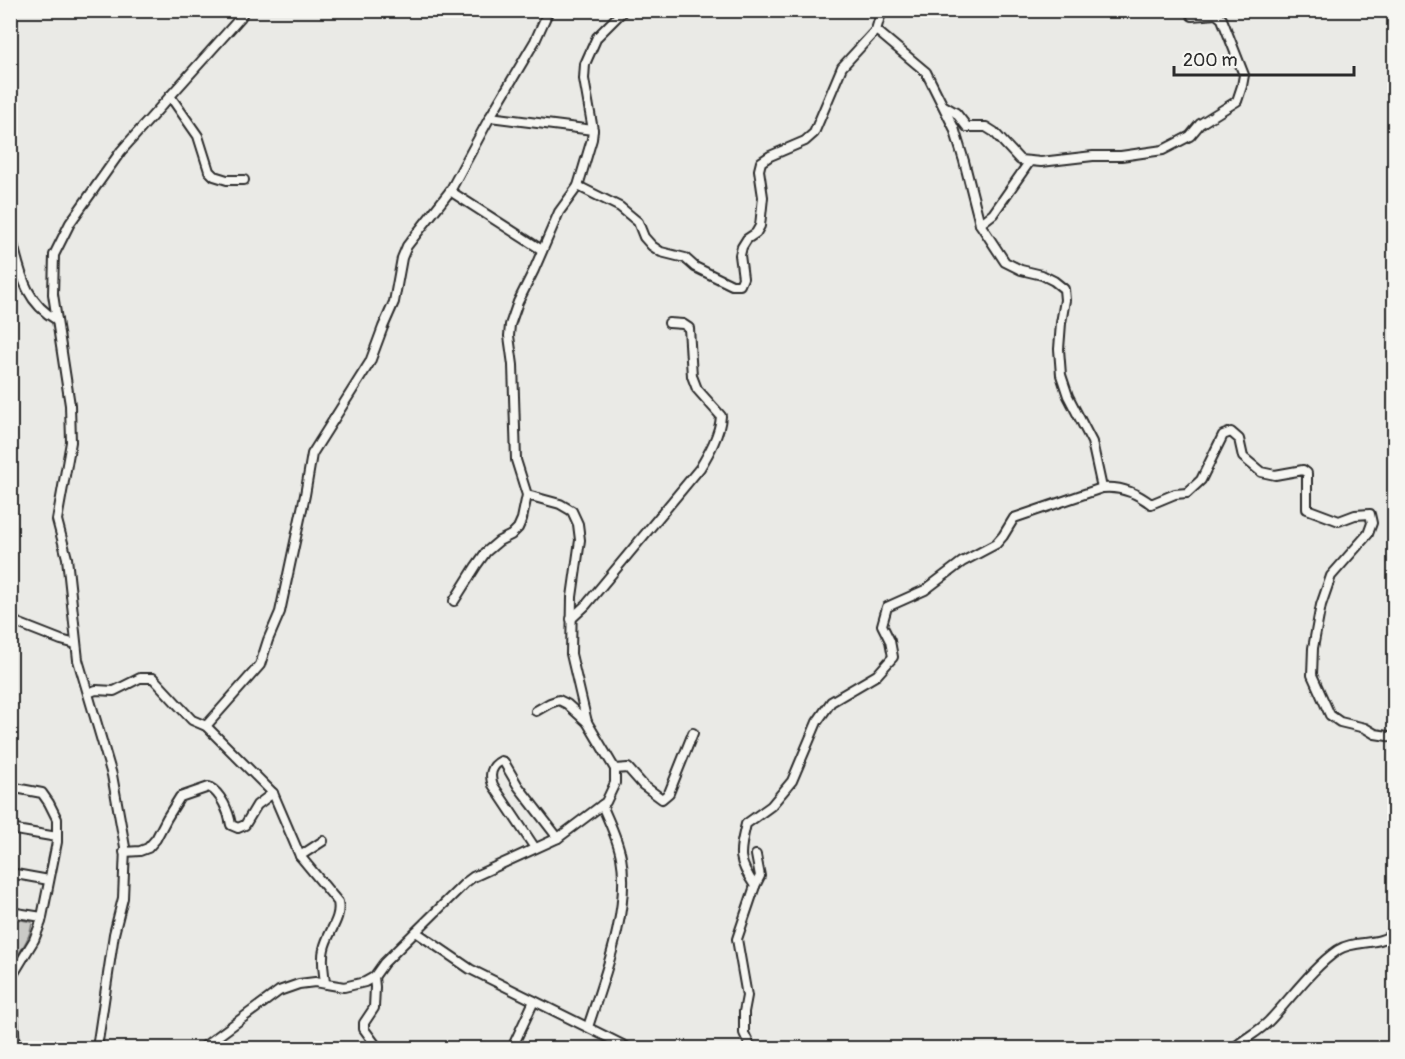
<svg xmlns="http://www.w3.org/2000/svg" width="1405" height="1059" viewBox="0 0 1405 1059" font-family="Pangolin,sans-serif">
  <rect width="100%" height="100%" fill="#eaeae6"/>
  <filter id="ink" filterUnits="userSpaceOnUse"><feTurbulence type="fractalNoise" baseFrequency=".0167" numOctaves="2"/><feDisplacementMap in="SourceGraphic" scale="12" xChannelSelector="R" yChannelSelector="G"/><feConvolveMatrix kernelMatrix="1 2 1 2 8 2 1 2 1" color-interpolation-filters="sRGB"/></filter>
  <g filter="url(#ink)">
    <!-- green -->
    <path fill="#cacac7" stroke="#7a7a79" stroke-width="1.5" d="M11 918 32 922C31 938 19 953 11 966Z"/>
    <g fill="none" stroke-linecap="round" stroke-linejoin="round">
      <defs>
        <g id="minor">
          <path d="M876 30 926 72 954 128 964 161 980 224 1005 262 1021 270 1042 275 1054 281 1064 289 1065 300 1061 323 1059 349 1061 375 1068 396 1092 442 1102 488"/>
          <path d="M170 96 198 136 209 171 214 176 227 180H244"/>
          <path d="M944 106 956 113 967 127H986L994 132 1020 160 1041 162 1093 156H1121L1163 150 1190 136 1200 124 1237 101 1242 86 1244 75 1222 19 1216 14 1192 16"/>
          <path d="M490 117 593 130"/>
          <path d="M578 186 620 207 638 222 644 237 652 246 661 252 685 258 695 267 732 285H740L743 278 740 255 742 247 747 239 756 233 760 226 763 197 759 170 761 162 770 156 805 141 814 133 842 67 876 30 882 10"/>
          <path d="M450 191 542 250"/>
          <path d="M980 224 993 214 1030 161"/>
          <path d="M10 233C20 267 22 301 57 320"/>
          <path d="M454 601 476 566 486 552 499 541 511 535 518 528 522 519 527 495 516 460 513 365 509 336 510 325 518 302 534 270 559 212 578 186 592 139 593 130 584 79 585 64 597 37 624 10"/>
          <path d="M571 619 586 605 700 468C709 453 720 434 721 416L697 389 692 376 689 328 683 324 669 323"/>
          <path d="M10 620 61 640 76 644"/>
          <path d="M88 693 96 690 114 691 140 678H153L192 720 206 726 273 793 300 856 338 902C342 919 327 933 324 949 321 960 324 972 325 983"/>
          <path d="M536 711 550 703 559 700 567 704 587 722"/>
          <path d="M206 726 260 665 268 640 280 612 305 495 312 454 370 362 383 327 394 302 402 258 407 246 450 191 490 117 535 41 549 10"/>
          <path d="M615 769 628 768 643 785 662 799 669 793 693 733"/>
          <path d="M10 787 42 793 49 803 57 819V842L41 922 34 940 11 978 15 1048"/>
          <path d="M10 829 57 837"/>
          <path d="M535 848 493 785C489 775 491 766 501 761L504 762 518 786 558 838"/>
          <path d="M124 852 140 851 148 848 156 839 167 818 180 797 209 787C221 793 229 812 231 825L238 828 245 825 257 805 273 793"/>
          <path d="M300 856 323 841"/>
          <path d="M10 873 49 880"/>
          <path d="M755 886 760 876 756 855"/>
          <path d="M10 912 42 917"/>
          <path d="M416 932 470 969 625 1046 628 1048"/>
          <path d="M374 977 375 987 374 1008 364 1023V1029L378 1048"/>
          <path d="M588 1027C604 977 631 910 621 857 618 839 609 822 602 805"/>
          <path d="M97 1048 114 934 123 898 125 847 112 775 78 660 67 558 57 520 71 442 70 405 53 294 54 255 70 223 121 151 241 17 244 10"/>
          <path d="M202 1048 279 991 299 984 315 982 344 987 365 982 374 977 384 963 465 883 473 877 558 838 606 802 615 783V769L587 722 571 654 572 597 580 540 578 524 572 511 560 504 527 495"/>
          <path d="M512 1048 534 1001"/>
          <path d="M751 1048 744 1033V1012L747 996 737 939 755 886C737 860 739 854 746 824L771 806 792 781 817 722 831 702 877 675 893 657 890 641 882 625 887 607 925 590 962 562 996 544 1003 536 1014 518 1102 488C1120 486 1137 493 1151 504L1175 494 1187 493 1201 480 1223 435 1231 432 1239 439 1243 457 1261 472 1275 475 1303 470 1307 473V509L1339 521 1355 515 1370 514 1372 523 1368 534 1331 576 1321 605 1313 648 1312 675 1330 715 1340 722 1365 728 1375 734 1394 737"/>
          <path d="M1234 1048C1245 1038 1260 1031 1270 1020 1291 998 1313 967 1338 950 1355 939 1380 947 1394 932"/>
        </g>
      </defs>
      <!-- minor casing -->
      <use href="#minor" stroke="#2b2b2b" stroke-width="12"/>
      <!-- minor -->
      <use href="#minor" stroke="#f6f6f2" stroke-width="8"/>
    </g>
  </g>
  <!-- margin -->
  <rect width="1405" height="1059" fill="none" stroke="#f6f6f2" stroke-width="36"/>
  <rect x="18" y="18" width="1369" height="1023" fill="none" stroke="#2b2b2b" stroke-width="2" filter="url(#ink)"/>
  <!-- scale -->
  <path d="M1174 66v9h180v-9" fill="none" stroke="#2b2b2b" stroke-width="3"/>
  <text x="1183" y="66" font-size="18" fill="#2b2b2b" stroke="#f6f6f2" stroke-width="4.5" paint-order="stroke">200 m</text>
</svg>
